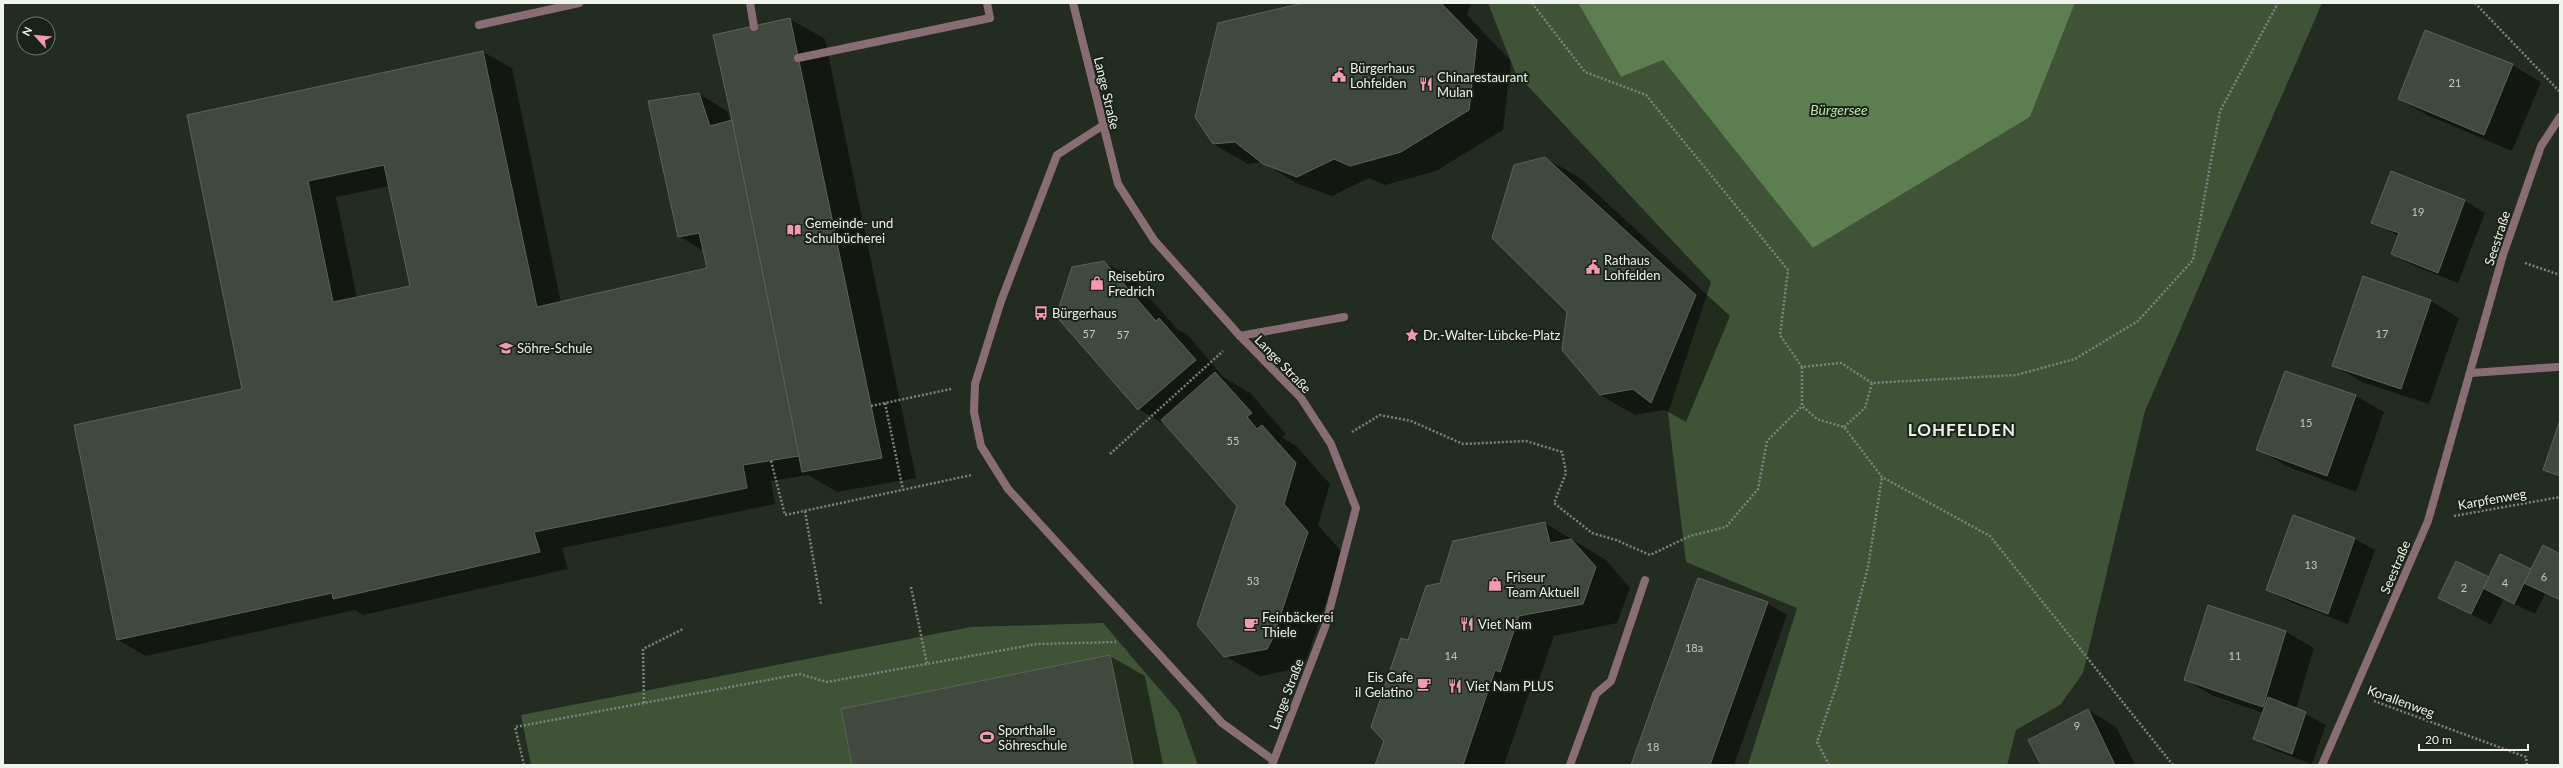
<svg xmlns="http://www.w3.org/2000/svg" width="2563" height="768" viewBox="0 0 2563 768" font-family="Lato,sans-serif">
  <rect width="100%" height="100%" fill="#242c22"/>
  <!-- green -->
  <g fill="#3f5437">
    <path d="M1488 3H1578L1621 77 1663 60 1813 248 2030 117 2075 3H2322L2145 411 2083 673 2060 705 2016 730 2007 765H1748L1797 608 1686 562 1668 413 1711 282 1515 72Z"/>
    <path d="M1103 623 1179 712 1198 765H531L521 715 971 627Z"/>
  </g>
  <!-- water -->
  <path fill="#5d7e50" d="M1578 3H2075L2030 117 1813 248 1663 60 1621 77Z"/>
  <!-- shadow -->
  <g fill="#0007" fill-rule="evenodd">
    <path d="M1308 3H1471L1467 15 1511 61 1503 130 1436 171 1385 185 1369 178 1332 196 1298 184 1262 162 1248 164 1213 144Z"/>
    <path d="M2555 3H2560V6Z"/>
    <path d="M790 19 825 39 916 478 837 492 808 475 771 481 775 504 562 548 568 569 363 615 355 610 146 656 118 640 243 390 188 115 483 52 512 68 561 303 708 268 704 251 679 236 699 94 727 111 731 122 733 121 714 35ZM390 186 411 286 357 298 336 197Z"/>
    <path d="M2512 65 2541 82 2512 151 2427 115 2399 99Z"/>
    <path d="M1545 158 1580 178 1730 316 1686 422 1665 410 1635 415 1600 395Z"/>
    <path d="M2392 172 2465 201 2485 213 2458 283 2412 265 2392 254 2399 236 2372 222Z"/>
    <path d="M1104 262 1132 278 1177 329 1188 335 1223 377 1250 393 1286 434 1282 437 1296 446 1330 484 1318 525 1343 553 1307 658 1301 668 1260 676 1225 656 1238 506 1167 426 1139 409Z"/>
    <path d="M2363 277 2431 301 2459 318 2429 404 2362 382 2333 365Z"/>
    <path d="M2356 396 2384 412 2356 492 2286 466 2258 449Z"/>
    <path d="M2560 423V477L2544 469Z"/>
    <path d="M2293 516 2355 539 2375 550 2348 624 2288 601 2268 589Z"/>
    <path d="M1545 523 1606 560 1630 588 1617 623 1554 636 1535 691 1530 690 1504 765H1376L1385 741 1409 642 1441 584 1454 542Z"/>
    <path d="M2560 555V601L2545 594 2535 614 2504 599 2491 625 2439 597 2490 578 2531 571Z"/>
    <path d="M1767 603 1787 615 1734 765H1632Z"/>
    <path d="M2209 607 2286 632 2314 648 2296 709 2326 725 2312 764 2274 750 2254 739 2263 713 2214 696 2185 680Z"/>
    <path d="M1110 656 1145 676 1163 765H853L842 710Z"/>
    <path d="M2088 710 2116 727 2135 765H2042Z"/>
  </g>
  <!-- building -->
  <g fill="#41493e" stroke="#5b6458" fill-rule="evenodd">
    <path d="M1303 3H1441L1477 40 1469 110 1401 152 1350 166 1334 159 1297 177 1263 164 1235 142 1213 144 1195 117 1218 23Z"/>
    <path d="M790 18 882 458 802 472 732 120 713 35Z"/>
    <path d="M2425 30 2513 64 2484 135 2398 99Z"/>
    <path d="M483 51 537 307 707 268 699 233 678 237 648 101 699 93 710 126 732 120 799 456 743 465 747 488 534 532 540 552 333 599 332 593 117 640 74 425 242 389 187 115ZM384 165 410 286 333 302 308 181Z"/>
    <path d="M1545 157 1696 295 1651 403 1633 389 1600 395 1562 350 1567 312 1492 238 1514 165Z"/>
    <path d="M2391 171 2465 200 2438 273 2391 254 2399 233 2371 223Z"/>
    <path d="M1104 261 1156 321 1159 318 1196 360 1138 410 1056 316 1072 267Z"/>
    <path d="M2363 276 2431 300 2401 389 2332 366Z"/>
    <path d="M2285 371 2356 395 2327 476 2256 450Z"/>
    <path d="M1215 372 1252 413 1247 417 1257 429 1262 425 1296 463 1284 504 1308 532 1273 638 1267 649 1224 657 1197 625 1237 506 1161 420Z"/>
    <path d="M2560 420V476L2543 470Z"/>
    <path d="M2293 515 2355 538 2328 614 2266 590Z"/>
    <path d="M1545 522 1550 543 1571 539 1596 567 1583 604 1519 616 1500 672 1495 670 1463 765H1375L1384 741 1371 727 1401 638 1408 640 1426 586 1440 583 1453 541Z"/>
    <path d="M2543 545 2560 554V600L2524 583Z"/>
    <path d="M2500 554 2531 569 2514 604 2483 588Z"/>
    <path d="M2456 561 2489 577 2471 614 2438 598Z"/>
    <path d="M1698 578 1768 602 1710 765H1631Z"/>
    <path d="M2208 605 2286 631 2263 707 2184 680Z"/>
    <path d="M1110 655 1133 765H852L841 709Z"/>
    <path d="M2268 697 2306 712 2292 754 2253 739Z"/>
    <path d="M2088 709 2115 765H2041L2028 740Z"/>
  </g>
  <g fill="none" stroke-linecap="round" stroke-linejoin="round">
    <!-- path -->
    <g stroke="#7d847b" stroke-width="2.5" stroke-dasharray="2 2" stroke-linecap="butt">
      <path d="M1532 3 1585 72 1646 95 1788 270 1780 335 1802 367 1841 363 1872 383"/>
      <path d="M2475 3 2560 92"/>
      <path d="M2525 263 2560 275"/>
      <path d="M1802 367V406L1817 419 1844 427 1882 477 1990 536 2173 765"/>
      <path d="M885 403 903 490"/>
      <path d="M871 406 951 389"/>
      <path d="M1844 427 1865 408 1872 383 2016 375 2075 359 2138 321 2193 260 2220 111 2278 3"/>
      <path d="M1352 432 1380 415 1411 421 1463 444 1526 441 1562 452 1566 473 1554 503 1592 533 1616 540 1650 555 1690 536 1726 527 1758 489 1767 441 1802 406"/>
      <path d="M1110 454 1223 351"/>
      <path d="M771 461 785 515 972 475"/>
      <path d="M805 511 821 604"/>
      <path d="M2454 516 2560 497"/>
      <path d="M911 587 927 664"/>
      <path d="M2374 701 2526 757 2527 765"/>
      <path d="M644 703 643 649 683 629"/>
      <path d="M524 765 515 727 800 674 827 682 1037 644 1116 642"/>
      <path d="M1829 765 1817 742 1837 684 1868 567 1882 477"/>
    </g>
    <!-- service -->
    <g stroke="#886d74" stroke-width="8">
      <path d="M750 3 754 27"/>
      <path d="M479 25 579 3"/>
      <path d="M798 58 990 18 987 3"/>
      <path d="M1102 126 1057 155 1001 301 975 384 974 412 981 446 1008 489 1222 723 1273 760"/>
      <path d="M1240 336 1344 317"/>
      <path d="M1570 765 1596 694 1611 681 1645 580"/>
    </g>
    <!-- minor -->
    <g stroke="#886d74" stroke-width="8">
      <path d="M1073 3 1118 184 1154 240 1240 336 1301 398 1331 444 1356 508 1325 627 1272 765"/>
      <path d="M2471 373 2557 367"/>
      <path d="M2322 765 2428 521 2503 255 2541 146 2560 117"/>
    </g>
  </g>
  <!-- icons -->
  <defs>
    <symbol id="civic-bare" viewBox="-9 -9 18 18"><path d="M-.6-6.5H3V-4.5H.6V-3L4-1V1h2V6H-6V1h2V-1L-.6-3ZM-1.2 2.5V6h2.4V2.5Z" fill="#f19ab4" stroke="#1b2218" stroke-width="2.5" paint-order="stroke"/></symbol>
    <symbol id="restaurant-bare" viewBox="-9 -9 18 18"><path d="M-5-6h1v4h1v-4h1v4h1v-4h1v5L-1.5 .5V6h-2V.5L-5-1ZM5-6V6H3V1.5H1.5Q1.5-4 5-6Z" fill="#f19ab4" stroke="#1b2218" stroke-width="2.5" paint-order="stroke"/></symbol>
    <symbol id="library-bare" viewBox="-9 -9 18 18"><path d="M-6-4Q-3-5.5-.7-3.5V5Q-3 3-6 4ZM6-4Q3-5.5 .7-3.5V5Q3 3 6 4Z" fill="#f19ab4" stroke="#1b2218" stroke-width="2.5" paint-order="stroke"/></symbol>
    <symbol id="shop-bare" viewBox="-9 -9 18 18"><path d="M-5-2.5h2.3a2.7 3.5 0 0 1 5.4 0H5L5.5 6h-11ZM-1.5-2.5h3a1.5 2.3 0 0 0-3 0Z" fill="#f19ab4" stroke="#1b2218" stroke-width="2.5" paint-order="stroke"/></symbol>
    <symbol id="bus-bare" viewBox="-9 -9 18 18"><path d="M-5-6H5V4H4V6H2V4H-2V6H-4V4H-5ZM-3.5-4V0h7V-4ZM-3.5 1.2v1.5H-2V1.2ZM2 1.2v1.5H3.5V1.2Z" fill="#f19ab4" stroke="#1b2218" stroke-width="2.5" paint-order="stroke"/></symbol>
    <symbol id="sight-bare" viewBox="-9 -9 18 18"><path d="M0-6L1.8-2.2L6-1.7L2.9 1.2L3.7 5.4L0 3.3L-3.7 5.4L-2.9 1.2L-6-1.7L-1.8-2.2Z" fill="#f19ab4" stroke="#1b2218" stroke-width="2.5" paint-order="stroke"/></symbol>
    <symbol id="school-bare" viewBox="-9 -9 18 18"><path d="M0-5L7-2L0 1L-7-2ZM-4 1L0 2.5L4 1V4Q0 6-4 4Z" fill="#f19ab4" stroke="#1b2218" stroke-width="2.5" paint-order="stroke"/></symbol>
    <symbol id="cafe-bare" viewBox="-9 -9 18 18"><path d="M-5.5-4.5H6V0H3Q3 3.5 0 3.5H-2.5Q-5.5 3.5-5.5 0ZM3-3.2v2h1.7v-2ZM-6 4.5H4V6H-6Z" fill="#f19ab4" stroke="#1b2218" stroke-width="2.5" paint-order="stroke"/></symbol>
    <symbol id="stadium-bare" viewBox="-9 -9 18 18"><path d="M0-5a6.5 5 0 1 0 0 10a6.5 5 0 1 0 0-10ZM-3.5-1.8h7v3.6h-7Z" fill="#f19ab4" stroke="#1b2218" stroke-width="2.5" paint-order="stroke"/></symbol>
  </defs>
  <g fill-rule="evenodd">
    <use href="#civic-bare" x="1329" y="65" width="20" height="20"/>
    <use href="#restaurant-bare" x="1416" y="74" width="20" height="20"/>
    <use href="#library-bare" x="784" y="220" width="20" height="20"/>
    <use href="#civic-bare" x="1583" y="257" width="20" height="20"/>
    <use href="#shop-bare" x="1087" y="273" width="20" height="20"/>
    <use href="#bus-bare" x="1031" y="303" width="20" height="20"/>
    <use href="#sight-bare" x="1402" y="325" width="20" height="20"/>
    <use href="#school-bare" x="496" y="338" width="20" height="20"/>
    <use href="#shop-bare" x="1485" y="574" width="20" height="20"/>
    <use href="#cafe-bare" x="1241" y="614" width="20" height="20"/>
    <use href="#restaurant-bare" x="1457" y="614" width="20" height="20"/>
    <use href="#cafe-bare" x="1414" y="674" width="20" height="20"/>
    <use href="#restaurant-bare" x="1445" y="676" width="20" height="20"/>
    <use href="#stadium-bare" x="977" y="727" width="20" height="20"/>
  </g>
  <g text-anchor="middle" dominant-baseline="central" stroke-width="4" stroke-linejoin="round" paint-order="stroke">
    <!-- number labels -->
    <g font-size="11" fill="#c3c8c0">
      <text x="2455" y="82">21</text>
      <text x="2418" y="211">19</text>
      <text x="1089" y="333">57</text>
      <text x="2382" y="333">17</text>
      <text x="1123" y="334">57</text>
      <text x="2306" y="422">15</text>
      <text x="1233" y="440">55</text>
      <text x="2311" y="564">13</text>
      <text x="2544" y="576">6</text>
      <text x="1253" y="580">53</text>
      <text x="2505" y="582">4</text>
      <text x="2464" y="587">2</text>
      <text x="1694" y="647">18a</text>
      <text x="1451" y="655">14</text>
      <text x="2235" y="655">11</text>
      <text x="2077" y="725">9</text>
      <text x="1653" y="746">18</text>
    </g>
    <!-- poi labels -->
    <g font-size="13" fill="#eef3ec" stroke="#1b2218" text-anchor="start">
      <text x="1350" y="68">Bürgerhaus<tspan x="1350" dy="15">Lohfelden</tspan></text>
      <text x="1437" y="77">Chinarestaurant<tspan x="1437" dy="15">Mulan</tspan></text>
      <text x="805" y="223">Gemeinde- und<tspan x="805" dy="15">Schulbücherei</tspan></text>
      <text x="1604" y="260">Rathaus<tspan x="1604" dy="15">Lohfelden</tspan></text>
      <text x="1108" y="276">Reisebüro<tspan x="1108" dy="15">Fredrich</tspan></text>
      <text x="1052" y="313">Bürgerhaus</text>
      <text x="1423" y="335">Dr.-Walter-Lübcke-Platz</text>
      <text x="517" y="348">Söhre-Schule</text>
      <text x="1506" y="577">Friseur<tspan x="1506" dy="15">Team Aktuell</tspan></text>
      <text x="1262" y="617">Feinbäckerei<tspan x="1262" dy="15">Thiele</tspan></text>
      <text x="1478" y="624">Viet Nam</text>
      <text x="1413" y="677" text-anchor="end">Eis Cafe<tspan x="1413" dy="15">il Gelatino</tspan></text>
      <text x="1466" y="686">Viet Nam PLUS</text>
      <text x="998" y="730">Sporthalle<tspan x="998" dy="15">Söhreschule</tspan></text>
    </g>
    <!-- street labels -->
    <g font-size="13" fill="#eef3ec" stroke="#1b2218">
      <text transform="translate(1107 93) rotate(77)">Lange Straße</text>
      <text transform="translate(2497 238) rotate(-72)">Seestraße</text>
      <text transform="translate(1283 364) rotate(46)">Lange Straße</text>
      <text transform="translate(2492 499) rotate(-10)">Karpfenweg</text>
      <text transform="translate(2395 567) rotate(-67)">Seestraße</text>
      <text transform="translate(1286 694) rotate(-69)">Lange Straße</text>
      <text transform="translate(2401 701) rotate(20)">Korallenweg</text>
    </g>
    <!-- water labels -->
    <g font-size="14" font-style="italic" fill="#b8eca5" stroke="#1b2218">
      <text x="1839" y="109">Bürgersee</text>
    </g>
    <!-- district labels -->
    <g font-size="17" font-weight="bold" letter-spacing="1" fill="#eef3ec" stroke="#1b2218">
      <text x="1962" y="429">LOHFELDEN</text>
    </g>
  </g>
  <!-- border -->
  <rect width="2563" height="768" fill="none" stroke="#eef3ec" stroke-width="8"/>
  <!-- north arrow -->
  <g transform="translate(36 36) rotate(297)"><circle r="19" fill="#1b2218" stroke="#6f766d"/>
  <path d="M0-3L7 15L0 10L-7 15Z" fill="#f19ab4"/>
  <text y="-6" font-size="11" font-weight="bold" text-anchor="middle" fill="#eef3ec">N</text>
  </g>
  <!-- scale -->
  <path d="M2419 744v6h109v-6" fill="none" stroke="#eef3ec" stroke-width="2"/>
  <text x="2425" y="744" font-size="12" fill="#eef3ec" stroke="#1b2218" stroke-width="3" paint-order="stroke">20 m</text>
</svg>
